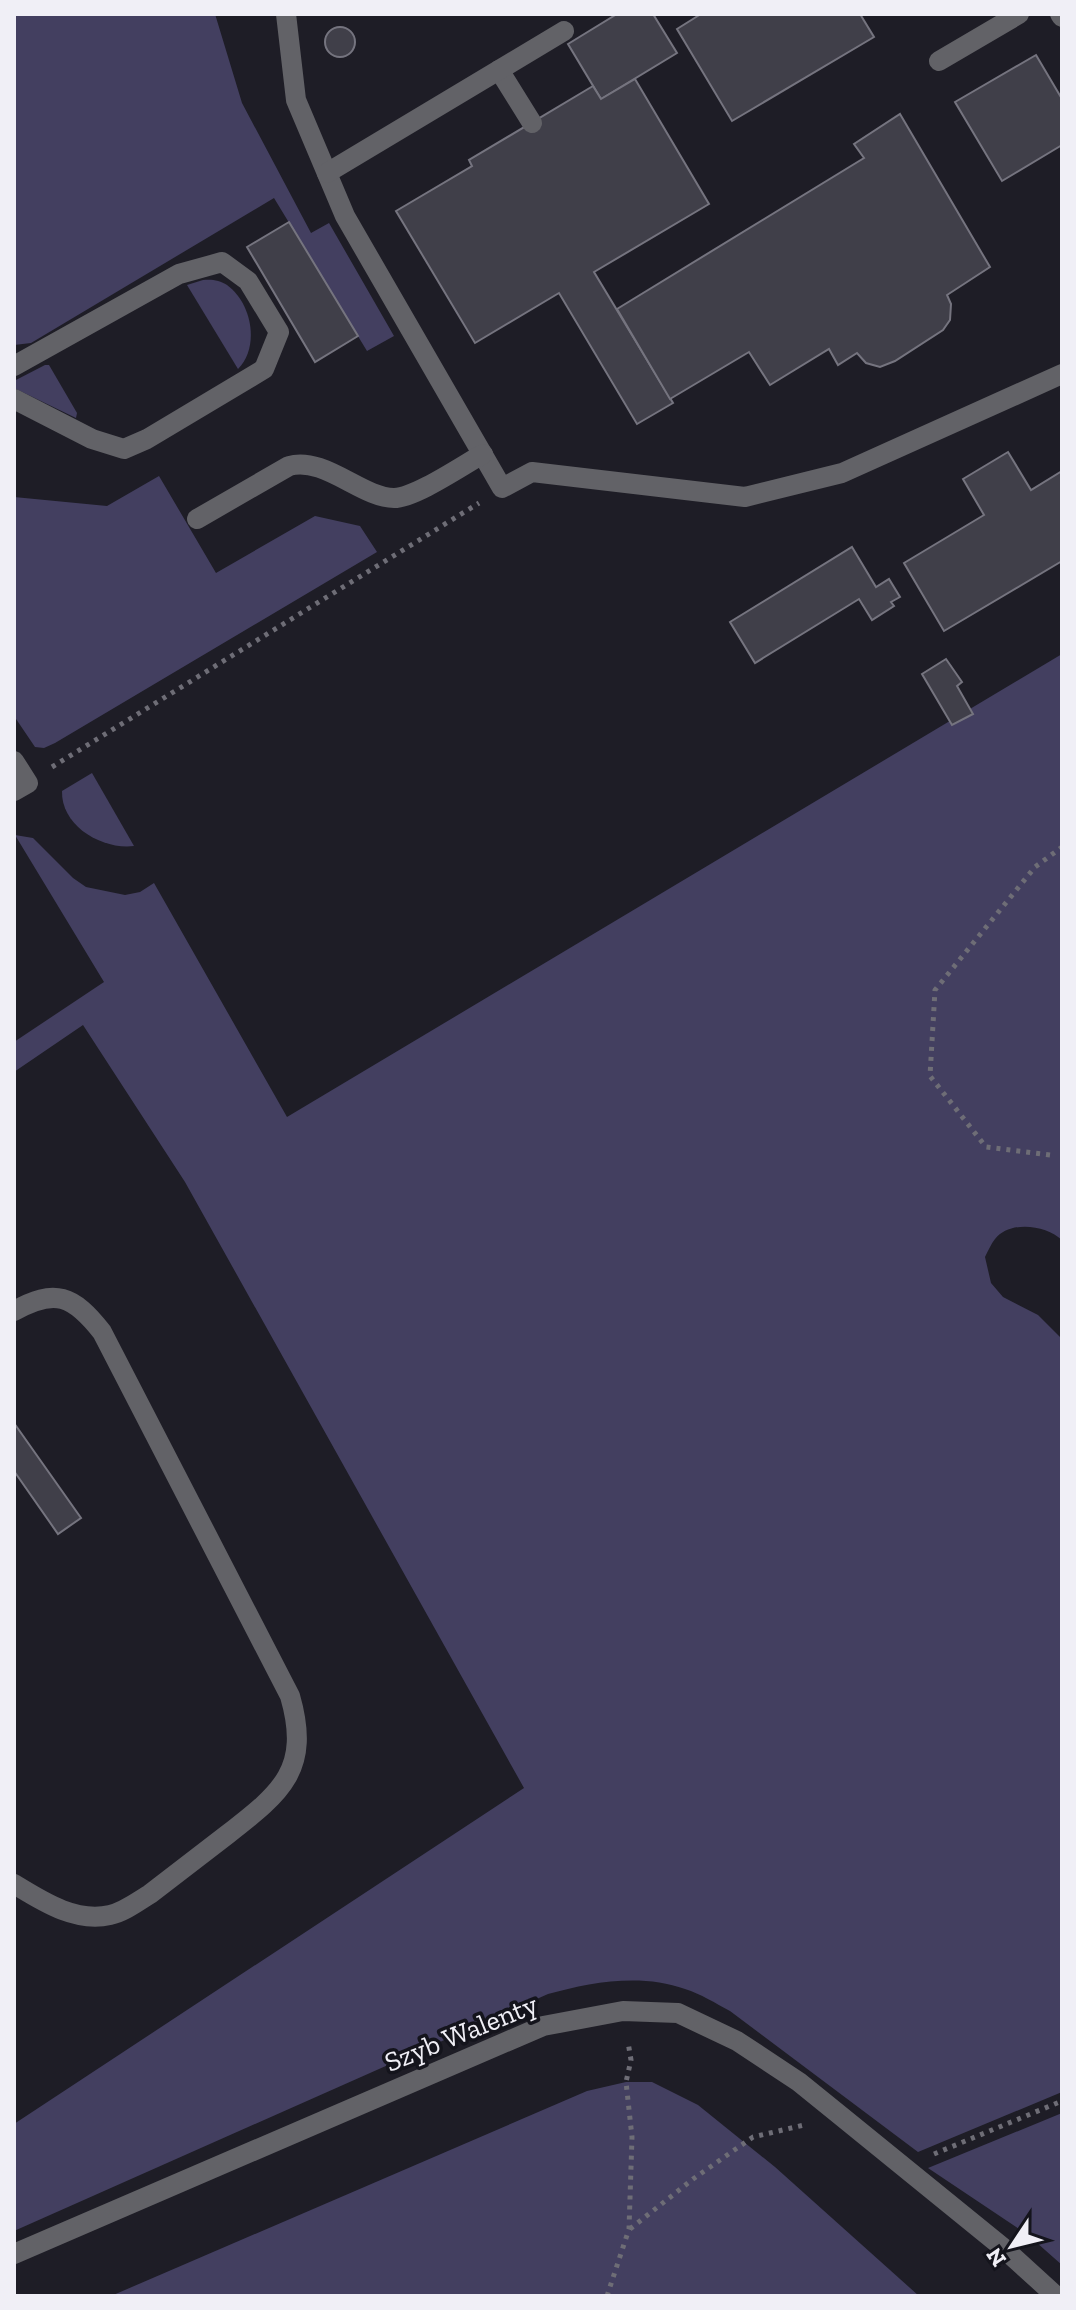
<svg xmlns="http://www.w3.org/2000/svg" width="1076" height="2310" viewBox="0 0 1076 2310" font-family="'Zilla Slab',serif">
  <rect width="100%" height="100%" fill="#1e1d26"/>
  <!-- green -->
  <g fill="#433f60">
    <path d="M14 14H215L242 103 311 233 329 223 394 336 367 351 274 198 31 343 14 345Z"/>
    <path d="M203 280C211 279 220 280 227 285 252 303 260 347 238 369L187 285Z"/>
    <path d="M45 365H49L77 413 76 418 14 388V381Z"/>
    <path d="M159 476 216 573 315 516 360 526 377 552 55 743 44 748 35 747 14 716V497L107 506Z"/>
    <path d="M1062 654V1240C1046 1225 1010 1220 995 1239 991 1244 988 1251 985 1257L991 1283 1003 1297 1038 1315 1062 1339V2092L918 2152 730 2011C715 2003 701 1994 685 1989 642 1973 590 1982 548 1994L14 2231V2124L524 1788 185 1182 83 1025 14 1072V1042L104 982 15 835 33 838 73 878 86 887 125 895 140 892 154 883 287 1117Z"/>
    <path d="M92 773 134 846C102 850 61 826 62 791Z"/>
    <path d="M626 2082H652L698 2105 775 2167 919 2296H111L587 2091Z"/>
    <path d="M1062 2113V2265L1028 2235 928 2168Z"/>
  </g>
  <!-- building -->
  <g fill="#403f49" stroke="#75747f" stroke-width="2">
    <path d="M617 14H653L677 53 601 99 568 44Z"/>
    <path d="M701 14H860L874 37 732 121 677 29Z"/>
    <circle cx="340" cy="42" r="15"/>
    <path d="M1036 55 1062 99V145L1002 181 955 102Z"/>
    <path d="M635 79 709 204 594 272 673 403 637 424 559 293 475 343 396 211 472 166 469 160 593 86 601 99Z"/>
    <path d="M900 114 990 267 947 295 951 304 950 320 943 330 895 361 880 367 866 363 857 353 838 365 829 349 770 385 749 352 670 399 617 309 864 158 854 144Z"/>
    <path d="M289 222 358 336 315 362 247 247Z"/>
    <path d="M1008 452 1031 490 1062 471V561L944 631 904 563 984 515 963 479Z"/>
    <path d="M852 547 876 587 889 579 900 597 891 602 894 606 872 620 859 599 755 663 730 622Z"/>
    <path d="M946 659 962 682 957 686 973 714 952 725 922 674Z"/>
    <path d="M14 1423 81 1518 58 1534 14 1471Z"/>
  </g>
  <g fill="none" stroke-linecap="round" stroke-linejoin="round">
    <!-- path -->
    <g stroke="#6e6d76" stroke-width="5" stroke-dasharray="4 6" stroke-linecap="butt">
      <path d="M52 767 479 503"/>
      <path d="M1050 1155 986 1147 930 1076 935 990 1035 867 1062 847"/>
      <path d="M934 2154 1062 2101"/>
      <path d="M630 2229 693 2179 753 2137 804 2125"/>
      <path d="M607 2296 629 2229 632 2137 626 2082 631 2060 628 2042"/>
    </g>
    <!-- lane -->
    <g stroke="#626267" stroke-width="20">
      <path d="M286 14 296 100 345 216 502 488 532 472 745 497 842 473 1062 374"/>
      <path d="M1060 14 1062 17"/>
      <path d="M939 61 1019 14"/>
      <path d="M499 70 532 123"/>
      <path d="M327 173 564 31"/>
      <path d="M14 366 179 274 222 262 248 281 279 332 264 369 147 439 124 449 92 439 14 399"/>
      <path d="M197 519 289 466C324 456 362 498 394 498 415 498 463 465 483 454"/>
      <path d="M14 761 28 783 14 791"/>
      <path d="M14 1311C55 1288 73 1295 102 1332L290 1696C311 1769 282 1792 228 1834 202 1854 176 1874 150 1894 137 1902 124 1912 110 1915 75 1923 42 1901 14 1884"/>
    </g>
    <!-- street -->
    <path stroke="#626267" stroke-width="20" d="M14 2254 543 2026 623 2011 678 2013 737 2041 799 2082 841 2116 1001 2246 1056 2296"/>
  </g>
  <g text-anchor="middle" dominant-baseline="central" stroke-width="7" stroke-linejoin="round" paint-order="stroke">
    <!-- street labels -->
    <g font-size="28" fill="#f0eff6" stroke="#14141c">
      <text transform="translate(461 2033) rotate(-22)">Szyb Walenty</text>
    </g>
  </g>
  <!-- border -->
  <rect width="1076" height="2310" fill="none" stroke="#f0eff6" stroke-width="32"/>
  <!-- north arrow -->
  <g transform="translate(1012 2246) rotate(235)" stroke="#14141c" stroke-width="6" paint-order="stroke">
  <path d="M0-6L14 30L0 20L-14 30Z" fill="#f0eff6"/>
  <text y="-12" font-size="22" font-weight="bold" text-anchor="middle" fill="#f0eff6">N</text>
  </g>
</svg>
